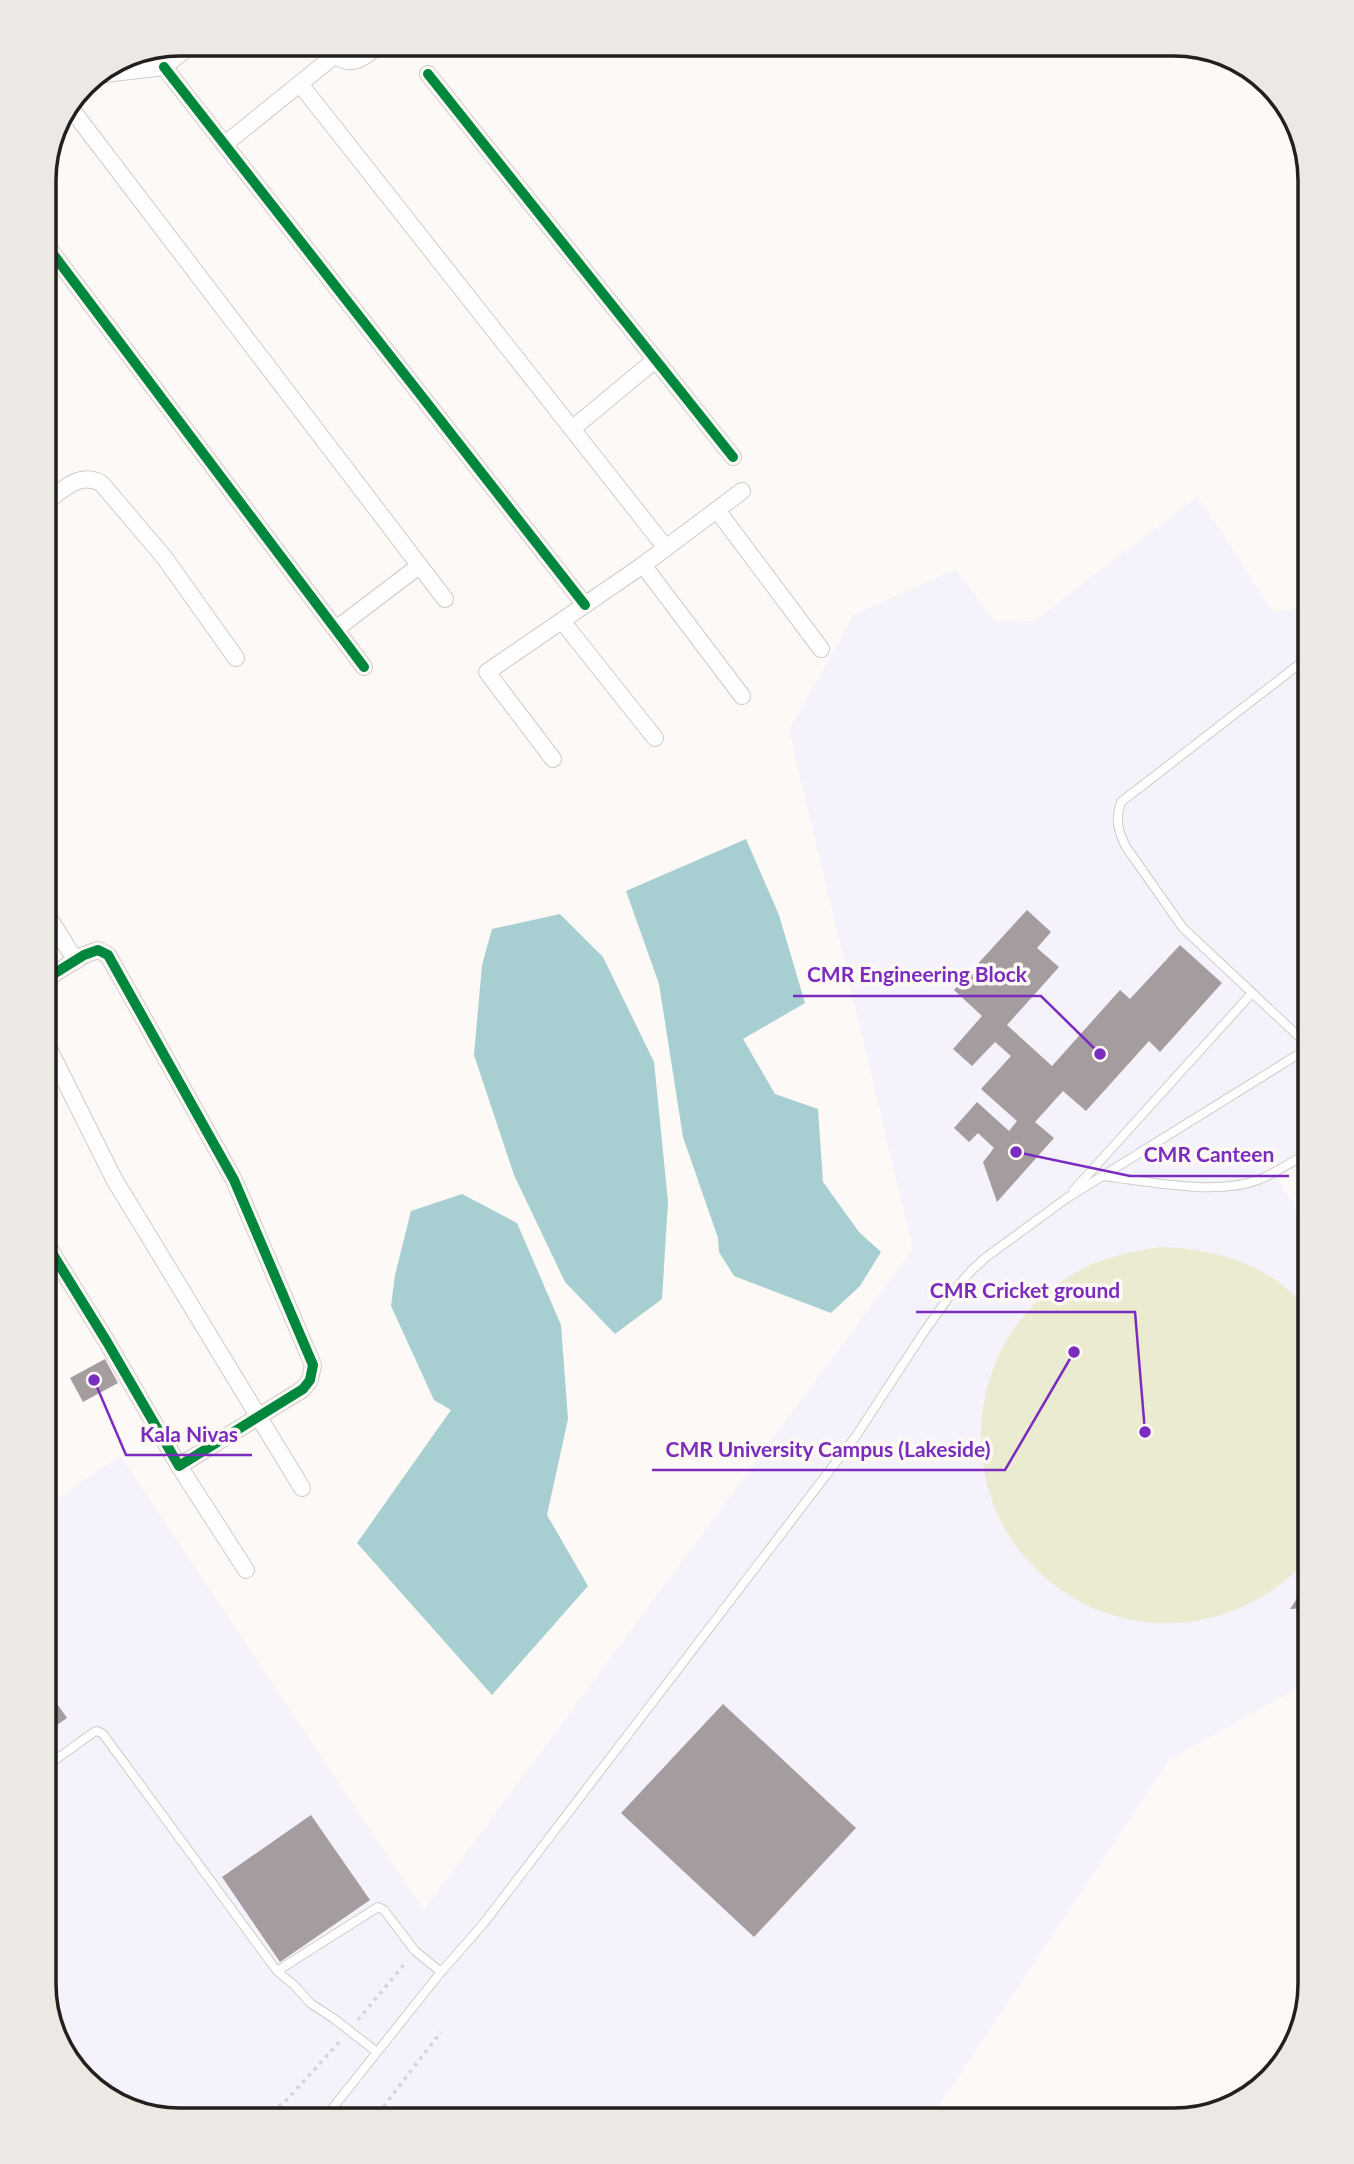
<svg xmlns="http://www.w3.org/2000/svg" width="1354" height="2164" viewBox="0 0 1354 2164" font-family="Lato,sans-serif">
  <rect width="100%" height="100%" fill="#fcf9f6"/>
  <!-- education -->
  <path fill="#f5f2fb" d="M1198 496 1273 612 1310 606V1158L1277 1178 1310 1231V1681L1169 1760 957 2079 927 2120H172L105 2097 58 2045 44 1984V1509L120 1455 424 1910 913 1249 789 730 854 615 955 569 994 620 1034 621Z"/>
  <!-- green -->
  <path fill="#eaebd1" d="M1160 1247C1217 1248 1273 1266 1310 1312V1558C1270 1599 1219 1626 1159 1623 1114 1621 1073 1604 1040 1573 945 1485 968 1326 1084 1268 1108 1256 1133 1251 1160 1247Z"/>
  <!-- water -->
  <g fill="#a7ced0">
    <path d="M746 839 779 915 805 1003 743 1039 775 1094 818 1109 823 1182 859 1232 881 1252 860 1286 831 1313 734 1276 719 1252 718 1238 683 1137 659 984 626 891Z"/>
    <path d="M560 914 603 957 654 1062 668 1202 662 1299 615 1334 565 1282 514 1175 474 1055 482 965 492 929Z"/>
    <path d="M462 1194 517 1223 561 1325 568 1419 547 1515 588 1586 492 1695 357 1543 451 1410 434 1400 391 1306 395 1275 411 1211Z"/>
  </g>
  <!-- building -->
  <g fill="#a59ca0">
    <path d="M1027 910 1051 932 1037 948 1059 967 1007 1025 1052 1066 1120 990 1130 999 1180 945 1222 983 1160 1052 1149 1041 1086 1111 1063 1091 1035 1122 1054 1138 997 1202 983 1162 994 1148 978 1133 969 1142 954 1128 977 1102 1009 1131 1017 1121 981 1089 1011 1056 995 1042 972 1066 953 1049 982 1016 954 990Z"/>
    <path d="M105 1359 118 1383 83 1402 70 1378Z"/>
    <path d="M1310 1579V1608L1290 1609Z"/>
    <path d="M44 1685 67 1718 44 1734Z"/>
    <path d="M723 1704 856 1828 754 1937 621 1813Z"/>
    <path d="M311 1815 370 1900 280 1962 222 1877Z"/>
  </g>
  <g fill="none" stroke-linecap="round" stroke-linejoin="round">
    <defs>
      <g id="service">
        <path d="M1306 659 1121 802C1115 820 1118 831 1126 847L1183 928 1310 1047"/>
        <path d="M1102 1176C1146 1181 1217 1196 1258 1180 1276 1173 1294 1161 1310 1151"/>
        <path d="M1073 1191 1252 993"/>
        <path d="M44 1768 94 1732 97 1731 103 1734 277 1971 294 1985 310 2003 333 2018 377 2052"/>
        <path d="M277 1971 378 1907 384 1910 415 1951 441 1972"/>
        <path d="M312 2120 324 2119"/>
        <path d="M323 2120 441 1972 484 1923 856 1436 924 1332 951 1294 971 1271 985 1258 1067 1198 1310 1047"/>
      </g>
      <g id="minor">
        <path d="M321 44C343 66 356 68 379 44"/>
        <path d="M164 67 585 605"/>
        <path d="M428 74 733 457"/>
        <path d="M96 75 164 67 192 44"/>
        <path d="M300 84 666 548"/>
        <path d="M69 106 445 599"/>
        <path d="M225 144 334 56"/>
        <path d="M44 242 364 667"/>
        <path d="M572 429 655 360"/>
        <path d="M44 504C61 491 80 470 102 484L164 557 236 658"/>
        <path d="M717 510 821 649"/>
        <path d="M643 565 742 696"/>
        <path d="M562 621 655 738"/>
        <path d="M336 629 419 566"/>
        <path d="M553 759 487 672 643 565 742 491"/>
        <path d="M44 910 76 961"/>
        <path d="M44 1039 114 1179 302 1488"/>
        <path d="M44 1240 107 1342 179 1466 303 1389 310 1380 313 1365 234 1180 108 955 98 950 84 955 44 980"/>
        <path d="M179 1466 246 1570"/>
      </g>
    </defs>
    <!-- service casing -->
    <use href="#service" stroke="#cfccc9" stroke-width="10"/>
    <!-- minor casing -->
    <use href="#minor" stroke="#cfccc9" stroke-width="18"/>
    <!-- path -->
    <g stroke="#d6d4d4" stroke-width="3.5" stroke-dasharray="3.5 5" stroke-linecap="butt">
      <path d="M358 2020 407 1961"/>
      <path d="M379 2111 384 2120"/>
      <path d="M257 2120 284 2103 342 2039"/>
      <path d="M373 2120 441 2032"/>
    </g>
    <!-- service -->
    <use href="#service" stroke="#fffefe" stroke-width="8"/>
    <!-- minor -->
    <use href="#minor" stroke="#fffefe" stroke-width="16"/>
    <defs>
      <g id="cycleway">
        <path d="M164 67 585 605"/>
        <path d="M428 74 733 457"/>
        <path d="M44 242 364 667"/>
        <path d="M44 1240 107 1342 179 1466 303 1389 310 1380 313 1365 234 1180 108 955 98 950 84 955 44 980"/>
      </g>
    </defs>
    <!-- cycleway casing -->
    <use href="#cycleway" stroke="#fef9f4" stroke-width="15"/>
    <!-- cycleway -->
    <use href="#cycleway" stroke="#00873e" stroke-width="10"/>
  </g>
  <!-- crop -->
  <path d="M0 0H1354V2164H0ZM180 56H1174A124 124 0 0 1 1298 180V1984A124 124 0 0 1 1174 2108H180A124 124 0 0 1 56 1984V180A124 124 0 0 1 180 56Z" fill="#ece8e3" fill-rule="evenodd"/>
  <path fill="none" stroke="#221f1c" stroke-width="3.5" d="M180 56H1174A124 124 0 0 1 1298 180V1984A124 124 0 0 1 1174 2108H180A124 124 0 0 1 56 1984V180A124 124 0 0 1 180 56Z"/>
  <!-- callouts -->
  <path fill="none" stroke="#7b2cbf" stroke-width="2.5" d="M1100 1054L1041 996H793M1016 1152L1130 1176H1289M1145 1432L1135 1312H916M94 1380L126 1455H252M1074 1352L1005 1470H652"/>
  <g fill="#7b2cbf" stroke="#fef9f4" stroke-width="2.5">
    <circle cx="1100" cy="1054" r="7"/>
    <circle cx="1016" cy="1152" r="7"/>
    <circle cx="1145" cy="1432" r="7"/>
    <circle cx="94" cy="1380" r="7"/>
    <circle cx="1074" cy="1352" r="7"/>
  </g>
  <g font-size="21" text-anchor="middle" font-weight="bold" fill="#7b2cbf" stroke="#fef9f4" stroke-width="7" stroke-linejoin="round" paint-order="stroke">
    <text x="917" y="982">CMR Engineering Block</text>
    <text x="1209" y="1162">CMR Canteen</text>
    <text x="1025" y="1298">CMR Cricket ground</text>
    <text x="189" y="1442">Kala Nivas</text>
    <text x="828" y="1457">CMR University Campus (Lakeside)</text>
  </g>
</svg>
